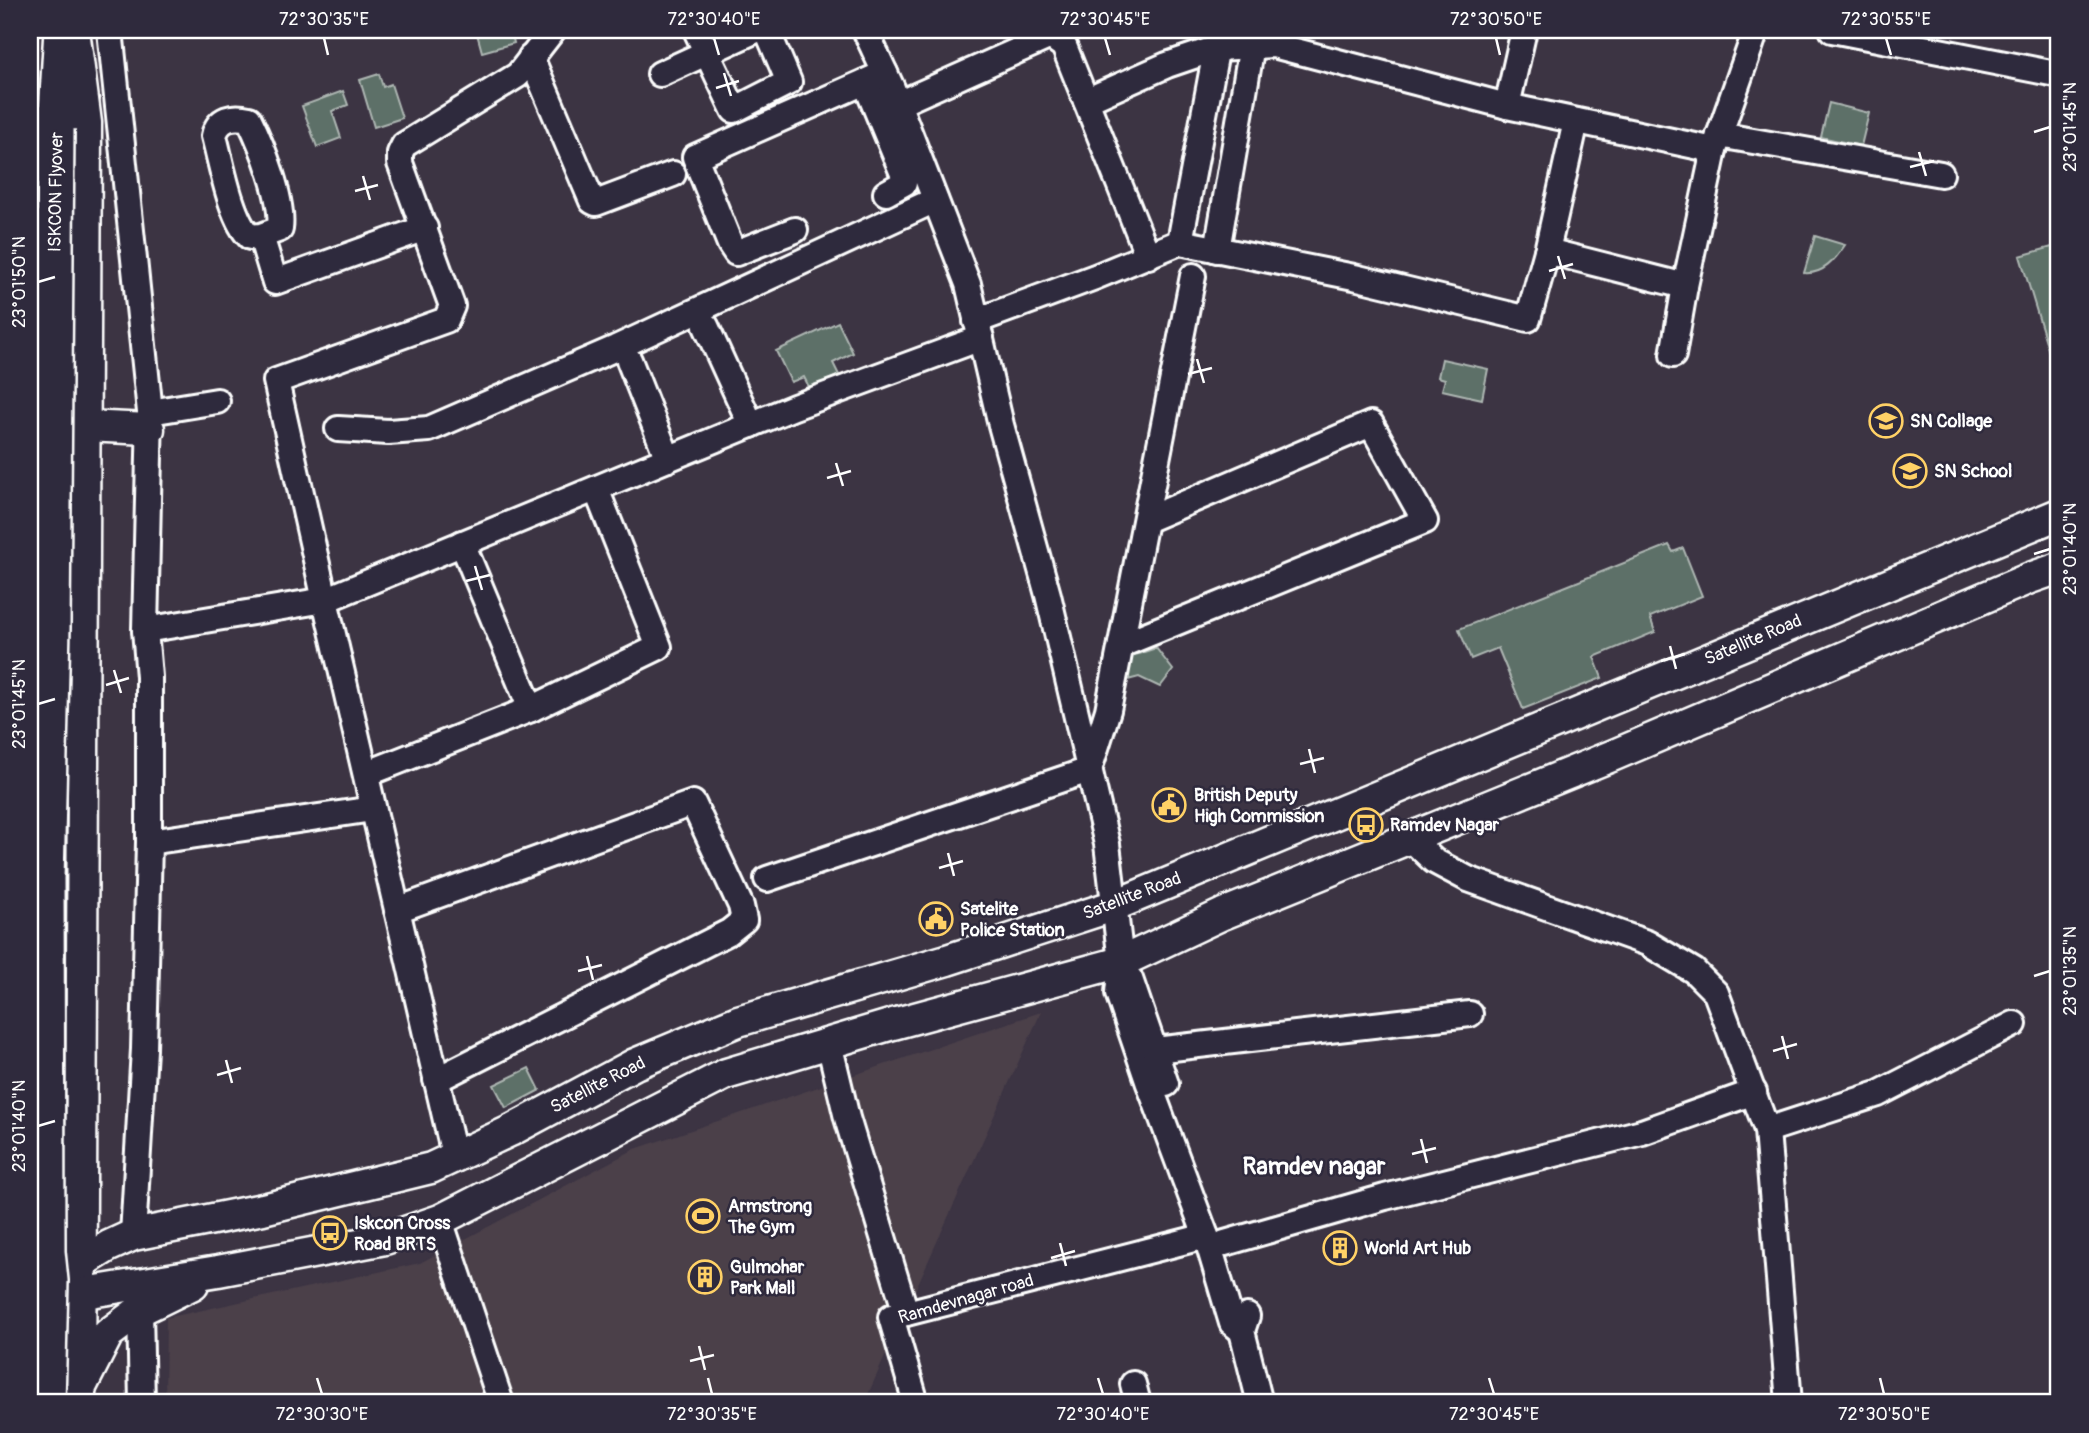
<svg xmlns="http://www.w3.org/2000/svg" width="2089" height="1433" viewBox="0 0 2089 1433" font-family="Pangolin,sans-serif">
  <rect width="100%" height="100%" fill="#3c3443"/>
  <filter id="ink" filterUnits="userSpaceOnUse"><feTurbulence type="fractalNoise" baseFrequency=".0143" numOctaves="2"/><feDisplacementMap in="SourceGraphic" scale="14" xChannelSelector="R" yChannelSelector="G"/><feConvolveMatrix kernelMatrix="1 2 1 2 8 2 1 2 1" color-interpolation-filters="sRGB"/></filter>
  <g filter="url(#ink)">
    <!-- built -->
    <path fill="#4b404a" d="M1041 1012 864 1403H165L166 1318 420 1263 635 1149Z"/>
    <!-- green -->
    <g fill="#5d6f67" stroke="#aeb7b3" stroke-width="2">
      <path d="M476 30H511L514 43 482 52Z"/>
      <path d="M379 74 383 87 391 84 402 118 374 127 360 80Z"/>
      <path d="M343 91 348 105 332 111 341 138 317 147 302 106Z"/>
      <path d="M1829 103 1869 113 1861 146 1821 137Z"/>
      <path d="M1815 236 1845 245C1835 260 1823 275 1804 273Z"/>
      <path d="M2059 245V385L2020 256Z"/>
      <path d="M838 322 853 353 833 363 839 375 810 389 804 377 791 382 776 351Z"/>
      <path d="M1442 359 1488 369 1482 399 1442 390 1445 379 1438 377Z"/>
      <path d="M1669 545 1673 552 1683 548 1702 596 1650 617 1655 632 1594 657 1602 678 1523 709 1498 648 1471 659 1459 629Z"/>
      <path d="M1156 648 1173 670 1160 687 1139 677 1124 681 1132 656Z"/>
      <path d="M529 1068 540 1090 506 1108 494 1085Z"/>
    </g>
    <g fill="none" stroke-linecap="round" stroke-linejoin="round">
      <defs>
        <g id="minor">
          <path d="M110 30 150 412 145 630 149 677V842L144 1049 133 1235"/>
          <path d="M696 30 734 110 789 82 767 30"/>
          <path d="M865 30 892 88 968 284 1001 425 1048 595 1107 844 1121 962 1118 993 1148 1081 1206 1236 1232 1323 1242 1331"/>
          <path d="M1832 30 2056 74"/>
          <path d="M531 57 592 201 596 203 673 174"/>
          <path d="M660 74 756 30"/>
          <path d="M865 82 904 176V183L886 193"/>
          <path d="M1086 101 1167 65 1217 48 1273 45 1507 106 1714 150 1756 30"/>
          <path d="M898 104 1046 38H1053L1064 46 1148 256"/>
          <path d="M1507 106 1524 30"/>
          <path d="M1719 135 1941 174"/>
          <path d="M795 230 736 253 730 244 695 157 885 73"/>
          <path d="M261 236 280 229C284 201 262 145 249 119 233 115 218 118 214 136 221 162 231 220 250 237L261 236 275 282 425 228"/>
          <path d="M1180 242 1220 30"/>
          <path d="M1217 250 1252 45"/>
          <path d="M1547 251 1685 286"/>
          <path d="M976 321 1095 277 1180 242 1354 277 1528 319 1547 251 1576 121"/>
          <path d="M706 326 751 425"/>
          <path d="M1673 355 1685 286 1714 150"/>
          <path d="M629 360 668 459"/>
          <path d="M150 412 217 401"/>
          <path d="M338 429 388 432 429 429 616 348 935 200"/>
          <path d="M462 543 531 709"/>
          <path d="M145 630 325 600 794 407 981 338"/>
          <path d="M1121 645 1425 521 1371 424 1146 520"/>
          <path d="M366 774 531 709 659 647 596 489"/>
          <path d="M1411 839 1434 861 1468 879 1647 943 1694 971 1716 993 1767 1130 1878 1094 2014 1024"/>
          <path d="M149 842 373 809"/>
          <path d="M767 879 1089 770 1108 710 1193 276"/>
          <path d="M397 910 693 803 741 906 744 920 729 932 436 1080"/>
          <path d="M1130 979 1166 1084"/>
          <path d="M829 1043 847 1118 906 1313"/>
          <path d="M1155 1050 1470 1014"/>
          <path d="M1767 1130 1789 1403"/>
          <path d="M455 1159 325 600 276 381 446 320 452 306 400 163V153L404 145 518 75 553 30"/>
          <path d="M440 1220 501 1403"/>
          <path d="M1225 1243 1385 1197 1642 1132 1754 1092"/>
          <path d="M140 1310 142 1403"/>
          <path d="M1247 1316 1242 1331 1260 1403"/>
          <path d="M1133 1384 1138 1403"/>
          <path d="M916 1403 891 1317 1206 1236"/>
        </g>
        <g id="major">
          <path d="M74 30 86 123 80 1403"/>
          <path d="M85 426 149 429"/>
          <path d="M30 1272 80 1264 109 1246 133 1235 263 1209 431 1168 510 1131 635 1064 738 1021 947 960 1113 906 2059 514"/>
          <path d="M30 1302 218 1271 385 1239 440 1220 726 1074 893 1024 1121 962 1223 914 1614 755 2030 578 2059 568"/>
          <path d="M30 1387H81L108 1334 140 1310 193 1284"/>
        </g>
        <path id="highway" d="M56 129 62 30"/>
      </defs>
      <!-- minor casing -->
      <use href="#minor" stroke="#fff" stroke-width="30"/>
      <!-- major casing -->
      <use href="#major" stroke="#fff" stroke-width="35"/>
      <!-- highway casing -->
      <use href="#highway" stroke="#fff" stroke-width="40"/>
      <!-- minor -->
      <use href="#minor" stroke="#2f2a3d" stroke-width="24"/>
      <!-- major -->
      <use href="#major" stroke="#2f2a3d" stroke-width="30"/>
      <!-- highway -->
      <use href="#highway" stroke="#2f2a3d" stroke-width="35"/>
      <defs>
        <path id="highway-bridge" d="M47 1403 50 1281 47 1252 46 879 52 627 56 129"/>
      </defs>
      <!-- highway-bridge casing -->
      <use href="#highway-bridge" stroke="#fff" stroke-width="40" stroke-linecap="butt"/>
      <!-- highway-bridge -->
      <use href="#highway-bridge" stroke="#2f2a3d" stroke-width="35"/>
    </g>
  </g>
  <!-- ticks -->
  <path fill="none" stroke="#fff" stroke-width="2.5" d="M324 38 328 55M714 38 719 55M1105 38 1110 55M1496 38 1500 55M1886 38 1891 55M724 73 731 96M716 88 739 81M2034 132 2050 127M1919 152 1926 176M1910 167 1934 161M363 176 370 200M355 191 378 185M1558 256 1565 279M1549 271 1573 264M38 282 55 277M1197 359 1204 383M1188 374 1212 368M836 463 843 486M827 478 851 471M2034 554 2050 549M475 566 482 590M466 581 490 575M1670 646 1676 669M1661 661 1685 654M114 670 121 693M106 685 129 678M38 704 55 699M1309 749 1315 773M1300 764 1324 758M948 853 954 876M939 868 963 861M587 956 593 980M578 971 602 965M2034 976 2050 971M1782 1036 1788 1059M1773 1051 1797 1044M226 1060 232 1083M217 1075 241 1068M38 1126 55 1121M1421 1139 1427 1163M1412 1154 1436 1148M1060 1243 1066 1266M1051 1258 1075 1251M699 1346 705 1370M690 1361 714 1355M317 1378 322 1394M708 1378 712 1394M1098 1378 1103 1394M1489 1378 1494 1394M1880 1378 1884 1394"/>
  <!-- icons -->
  <defs>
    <symbol id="university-ring" viewBox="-11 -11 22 22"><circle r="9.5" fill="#2f2a3d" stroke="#ffd166" stroke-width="1.5"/><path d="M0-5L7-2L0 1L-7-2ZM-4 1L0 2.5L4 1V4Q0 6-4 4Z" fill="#ffd166"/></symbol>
    <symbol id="school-ring" viewBox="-11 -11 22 22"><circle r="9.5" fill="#2f2a3d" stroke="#ffd166" stroke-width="1.5"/><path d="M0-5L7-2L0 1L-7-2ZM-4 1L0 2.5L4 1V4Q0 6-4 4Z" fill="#ffd166"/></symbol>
    <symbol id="civic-ring" viewBox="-11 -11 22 22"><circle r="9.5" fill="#2f2a3d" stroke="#ffd166" stroke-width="1.5"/><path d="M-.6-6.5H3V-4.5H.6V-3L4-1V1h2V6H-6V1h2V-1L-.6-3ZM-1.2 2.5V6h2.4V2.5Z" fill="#ffd166"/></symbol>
    <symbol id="bus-ring" viewBox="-11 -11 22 22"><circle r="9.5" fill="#2f2a3d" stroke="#ffd166" stroke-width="1.5"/><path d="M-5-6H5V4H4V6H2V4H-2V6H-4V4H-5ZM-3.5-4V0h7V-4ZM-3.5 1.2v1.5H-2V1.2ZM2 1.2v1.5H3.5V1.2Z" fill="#ffd166"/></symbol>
    <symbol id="stadium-ring" viewBox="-11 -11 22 22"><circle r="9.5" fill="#2f2a3d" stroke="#ffd166" stroke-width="1.5"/><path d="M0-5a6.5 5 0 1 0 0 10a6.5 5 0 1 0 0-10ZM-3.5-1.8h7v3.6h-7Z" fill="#ffd166"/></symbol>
    <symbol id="building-ring" viewBox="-11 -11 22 22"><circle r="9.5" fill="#2f2a3d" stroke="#ffd166" stroke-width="1.5"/><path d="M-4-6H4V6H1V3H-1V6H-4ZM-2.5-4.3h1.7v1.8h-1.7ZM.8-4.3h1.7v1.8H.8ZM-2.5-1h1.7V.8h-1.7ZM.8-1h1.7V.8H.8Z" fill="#ffd166"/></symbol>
  </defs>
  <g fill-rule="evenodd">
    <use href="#university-ring" x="1867" y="402" width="38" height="38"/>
    <use href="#school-ring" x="1891" y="452" width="38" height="38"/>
    <use href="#civic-ring" x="1150" y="786" width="38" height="38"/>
    <use href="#bus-ring" x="1347" y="806" width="38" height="38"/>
    <use href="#civic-ring" x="917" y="900" width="38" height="38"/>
    <use href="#stadium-ring" x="684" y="1197" width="38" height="38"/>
    <use href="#bus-ring" x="311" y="1214" width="38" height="38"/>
    <use href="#building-ring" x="1321" y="1229" width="38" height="38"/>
    <use href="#building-ring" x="686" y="1258" width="38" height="38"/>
  </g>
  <g text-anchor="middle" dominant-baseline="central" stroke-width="5" stroke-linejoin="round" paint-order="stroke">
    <!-- street labels -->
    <g font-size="18" fill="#fff" stroke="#2f2a3d">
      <text transform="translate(56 192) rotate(-89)">ISKCON Flyover</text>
      <text transform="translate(1753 640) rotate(-23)">Satellite Road</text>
      <text transform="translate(1132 896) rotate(-21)">Satellite Road</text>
      <text transform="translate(598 1085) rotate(-27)">Satellite Road</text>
      <text transform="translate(966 1299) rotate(-16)">Ramdevnagar road</text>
    </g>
    <!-- poi labels -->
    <g font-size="18" font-weight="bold" fill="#fff" stroke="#2f2a3d" text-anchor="start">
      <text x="1910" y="421">SN Collage</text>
      <text x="1934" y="471">SN School</text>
      <text x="1194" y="795">British Deputy<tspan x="1194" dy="21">High Commission</tspan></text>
      <text x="1390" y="825">Ramdev Nagar</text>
      <text x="960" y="909">Satelite<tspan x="960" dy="21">Police Station</tspan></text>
      <text x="728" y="1206">Armstrong<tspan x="728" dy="21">The Gym</tspan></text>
      <text x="354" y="1223">Iskcon Cross<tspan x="354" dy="21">Road BRTS</tspan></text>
      <text x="1364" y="1248">World Art Hub</text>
      <text x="730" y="1267">Gulmohar<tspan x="730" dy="21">Park Mall</tspan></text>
    </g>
    <!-- district labels -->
    <g font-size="24" font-weight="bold" fill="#fff" stroke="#2f2a3d">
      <text x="1314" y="1166">Ramdev nagar</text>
    </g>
  </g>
  <!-- margin -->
  <rect width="2089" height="1433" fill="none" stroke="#2f2a3d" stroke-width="77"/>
  <rect x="38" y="38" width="2012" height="1356" fill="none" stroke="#fff" stroke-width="2.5"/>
  <g font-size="18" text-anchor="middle" fill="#fff">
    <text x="324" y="25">72°30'35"E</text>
    <text x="714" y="25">72°30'40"E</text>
    <text x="1105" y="25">72°30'45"E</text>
    <text x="1496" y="25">72°30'50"E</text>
    <text x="1886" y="25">72°30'55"E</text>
    <text transform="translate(2070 127) rotate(-90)" y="6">23°01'45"N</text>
    <text transform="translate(19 282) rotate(-90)" y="6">23°01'50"N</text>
    <text transform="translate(2070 549) rotate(-90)" y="6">23°01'40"N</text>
    <text transform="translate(19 704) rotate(-90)" y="6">23°01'45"N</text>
    <text transform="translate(2070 971) rotate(-90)" y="6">23°01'35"N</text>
    <text transform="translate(19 1126) rotate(-90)" y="6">23°01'40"N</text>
    <text x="322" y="1420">72°30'30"E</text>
    <text x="712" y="1420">72°30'35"E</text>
    <text x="1103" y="1420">72°30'40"E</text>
    <text x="1494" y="1420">72°30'45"E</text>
    <text x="1884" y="1420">72°30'50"E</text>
  </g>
</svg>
